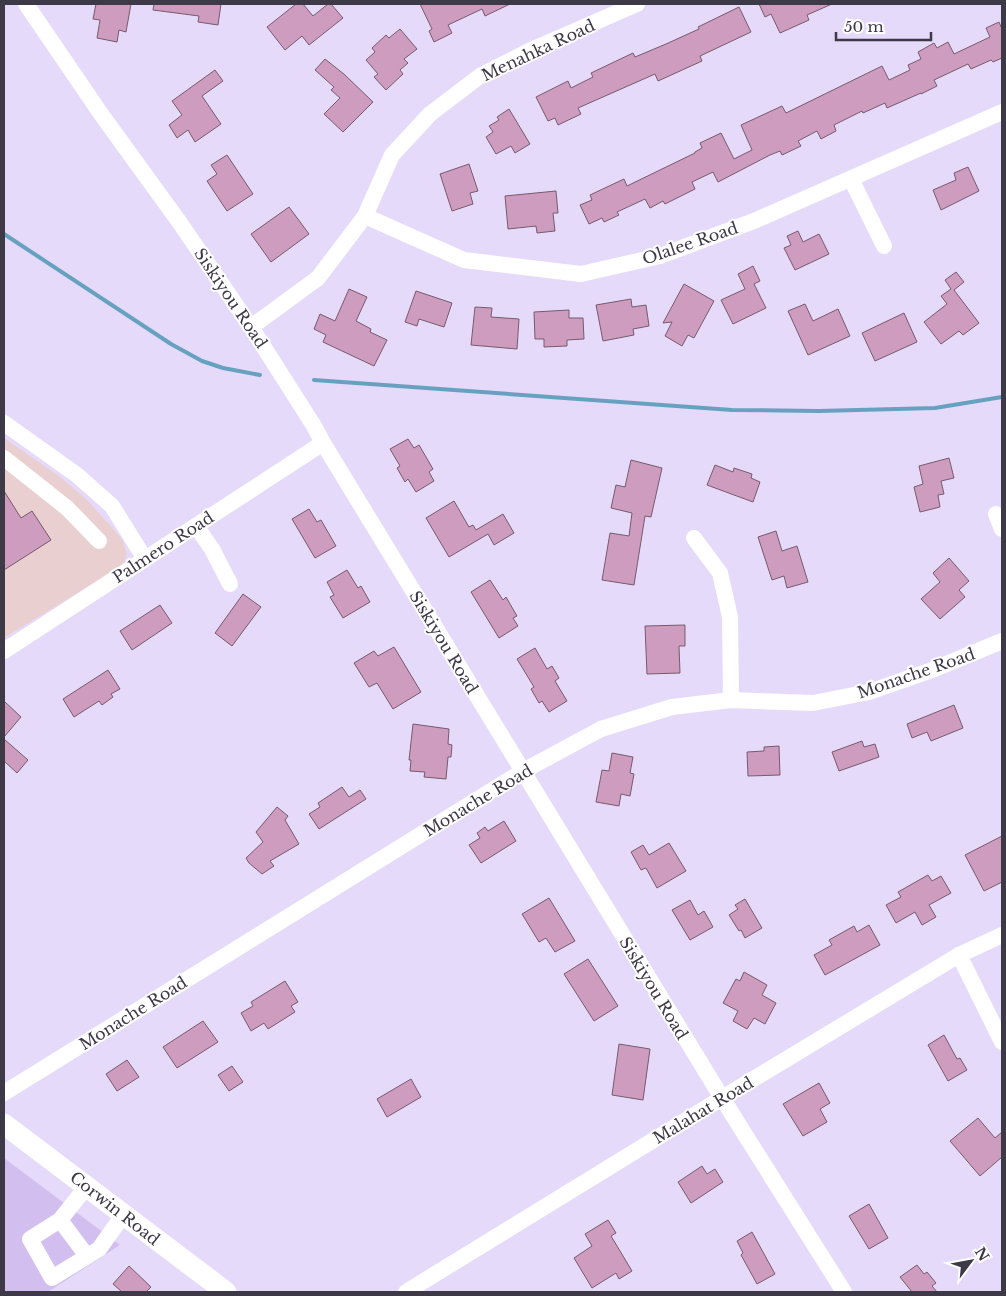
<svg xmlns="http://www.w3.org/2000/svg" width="1006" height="1296" viewBox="0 0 1006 1296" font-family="'Libre Baskerville',serif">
  <rect width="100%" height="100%" fill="#e6dafb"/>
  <!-- education -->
  <path fill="#eacfd1" d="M4 438 59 476 84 497 112 527 123 541 127 554 123 565 4 638Z"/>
  <!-- green -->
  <path fill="#d2bfef" d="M4 1158 120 1245 48 1292H4Z"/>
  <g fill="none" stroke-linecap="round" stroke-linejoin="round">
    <!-- stream -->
    <g stroke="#66a2bf" stroke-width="4">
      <path d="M4 234 171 344 202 361 223 368 260 375"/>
      <path d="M314 380 732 410 819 411 935 408 1002 397"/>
    </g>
  </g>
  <!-- building -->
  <g fill="#ce9cbe" stroke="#775a6d">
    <path d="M96 4H131L126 32 119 30 117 42 97 38 100 20 93 19Z"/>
    <path d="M154 4H221L218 25 198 22 199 16 153 10Z"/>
    <path d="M296 4H303L313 16 328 4H331L343 18 309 45 302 36 285 50 267 27Z"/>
    <path d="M420 4H510L485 16 482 9 448 25 452 33 434 42 429 31 432 29Z"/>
    <path d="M759 4H832L807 15 809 20 780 33 771 14 765 17Z"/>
    <path d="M739 7 751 32 700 56 702 61 658 81 655 74 578 108 581 114 558 125 555 118 548 121 536 97 568 81 571 88 593 77 591 73 633 53 635 57 666 44 699 29 698 27Z"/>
    <path d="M999 22 1002 29V58L993 62 991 60 971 69 968 64 934 80 937 86 921 94V93L887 108 885 103 863 113 862 111 834 125 836 131 821 139 817 131 798 141 801 146 782 155 780 151 770 155 718 182 713 172 692 182 695 189 665 204 663 201 650 208 645 199 617 212 619 215 604 222 602 218 589 224 580 205 592 200 590 195 624 179 627 186 695 153V152L702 148 700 143 721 133 734 159 752 150 741 125 782 106 786 113 882 66 889 80 910 70 908 65 921 59 918 52 934 43 937 48 948 42 954 54 990 37 986 28Z"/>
    <path d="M400 29 417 49 404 59 408 63 400 70 403 74 386 90 374 77 378 74 366 60 375 52 372 48 386 35 389 38Z"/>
    <path d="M325 59 345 75 373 102 343 132 324 114 340 98 331 90 334 87 315 70Z"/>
    <path d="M215 70 223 81 202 96 221 124 195 142 188 130 177 138 169 125 182 115 172 101Z"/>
    <path d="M509 109 530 144 515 153 511 146 496 154 486 137 493 132 489 126 499 120 497 117Z"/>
    <path d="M227 155 253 194 227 211 207 181 217 174 211 165Z"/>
    <path d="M469 164 478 191 470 193 473 204 452 211 440 174Z"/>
    <path d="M968 167 979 191 941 210 933 190 956 180 954 173Z"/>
    <path d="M556 191 558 213H553L555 231 537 233 536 226 508 229 505 196Z"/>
    <path d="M289 207 309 234 271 262 251 234Z"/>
    <path d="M798 231 803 242 819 234 829 254 795 270 784 248 791 245 787 236Z"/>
    <path d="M753 266 760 281 754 284 766 308 733 324 721 300 745 289 738 274Z"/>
    <path d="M956 272 964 282 954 290 979 323 963 335 959 331 941 344 924 322 947 304 941 296 951 289 945 280Z"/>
    <path d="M684 284 714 301 694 338 688 335 682 346 665 336 672 322 663 323Z"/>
    <path d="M349 289 367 297 356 321 371 329 370 332 387 340 374 366 323 342 326 335 314 329 320 314 335 321Z"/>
    <path d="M416 291 452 303 444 327 419 319 417 326 405 322Z"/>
    <path d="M631 299 632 307 646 305 649 326 633 329 634 335 603 341 596 305Z"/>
    <path d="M805 304 813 321 838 309 850 336 808 355 788 311Z"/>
    <path d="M475 307 492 308 491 317 519 319 517 349 471 345Z"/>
    <path d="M569 310V318H583L584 339 567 340V346L544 347V339H535L534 312Z"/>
    <path d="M904 313 917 342 875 361 862 333Z"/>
    <path d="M408 439 414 448 419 445 433 469 429 472 434 481 416 492 408 479 405 482 397 468 400 466 390 449Z"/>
    <path d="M949 458 954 478 941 481 944 494 938 495 940 507 920 512 914 487 923 484 919 466Z"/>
    <path d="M631 460 662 468 651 517 645 516 634 585 602 580 610 533 629 536 632 513 611 508 616 485 625 487Z"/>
    <path d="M715 465 733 472 734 468 752 474 751 478 760 482 753 502 707 485Z"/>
    <path d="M4 491 21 518 32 511 51 540 4 570Z"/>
    <path d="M454 501 469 527 473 525 476 530 503 514 514 533 494 545 488 534 449 557 426 518Z"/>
    <path d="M309 509 317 522 321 520 336 546 315 558 292 519Z"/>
    <path d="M776 531 782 551 797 546 808 582 787 588 784 576 772 580 758 537Z"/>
    <path d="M949 558 969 581 959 590 965 597 940 619 921 599 940 582 933 573Z"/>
    <path d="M347 570 358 588 361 586 370 602 343 618 330 597 334 595 327 582Z"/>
    <path d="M490 580 503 600 506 597 517 616 513 618 518 626 499 638 471 592Z"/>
    <path d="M243 594 261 607 232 646 215 633Z"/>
    <path d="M160 605 172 623 132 650 120 631Z"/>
    <path d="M685 625V646H679L680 673 647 674 645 626Z"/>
    <path d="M394 647 421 692 393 709 377 683 369 687 354 663 374 651 378 656Z"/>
    <path d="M535 648 547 669 552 666 559 678 555 681 567 701 549 712 542 701 539 703 531 689 534 687 517 659Z"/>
    <path d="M108 670 120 689 111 694 113 697 102 705 99 701 74 717 63 699Z"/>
    <path d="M4 701 21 717 4 737Z"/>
    <path d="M954 705 963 728 931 741 927 732 912 738 907 724Z"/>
    <path d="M413 724 449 729 448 744 452 745 451 757H448L446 779 424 777 425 772 410 771 411 760H409Z"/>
    <path d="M4 739 28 760 17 773 4 761Z"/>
    <path d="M862 741 864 747 875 744 879 757 839 771 832 752Z"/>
    <path d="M779 746 780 775 748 776 747 752 764 751V747Z"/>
    <path d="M612 753 633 757 630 773 634 774 630 796 621 794 619 806 596 802 602 770 609 771Z"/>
    <path d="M342 787 349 797 360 790 366 799 319 829 309 814 320 807 318 803Z"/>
    <path d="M277 807 288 816 285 820 299 844 270 861 274 866 262 874 249 863 246 858 263 842 256 832Z"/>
    <path d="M504 821 516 841 481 863 469 845 480 838 477 833 485 827 488 831Z"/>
    <path d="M1002 836V882L984 891 965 855Z"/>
    <path d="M669 843 686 871 657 888 646 868 641 870 631 852 643 845 649 855Z"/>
    <path d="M928 875 932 881 941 876 951 893 929 905 936 917 922 925 915 912 896 923 886 905 901 897 898 892Z"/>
    <path d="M549 898 575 941 555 952 546 938 539 942 522 914Z"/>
    <path d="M745 899 762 928 745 938 741 930 739 931 729 915 738 909 735 905Z"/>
    <path d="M690 900 698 915 704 911 713 927 690 940 672 910Z"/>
    <path d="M869 925 880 945 825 975 814 955 832 945 829 940 854 926 857 932Z"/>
    <path d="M588 959 618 1006 594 1021 564 974Z"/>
    <path d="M744 972 767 985 762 995 776 1003 765 1024 754 1018 747 1029 733 1021 738 1011 723 1003 736 979 740 981Z"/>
    <path d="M285 981 298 1002 291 1006 295 1012 268 1029 264 1023 251 1031 241 1013 253 1006 251 1002Z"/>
    <path d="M203 1021 218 1042 177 1068 163 1047Z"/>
    <path d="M944 1035 957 1059 960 1058 967 1070 948 1081 928 1045Z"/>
    <path d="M619 1044 650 1049 643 1100 612 1095Z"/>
    <path d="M127 1060 139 1077 117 1091 106 1074Z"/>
    <path d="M232 1066 243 1082 229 1091 218 1075Z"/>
    <path d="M411 1079 421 1097 387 1117 377 1099Z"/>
    <path d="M819 1083 830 1103 820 1109 827 1122 803 1136 783 1104Z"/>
    <path d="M978 1118 995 1138 1002 1132V1157L980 1176 950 1141Z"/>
    <path d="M702 1166 707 1174 715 1169 723 1182 691 1203 678 1182Z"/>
    <path d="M869 1204 888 1238 869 1249 849 1216Z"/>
    <path d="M608 1220 616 1233 611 1236 632 1271 619 1279 616 1273 592 1288 574 1258 592 1246 585 1234Z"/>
    <path d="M752 1232 775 1274 757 1284 741 1255 743 1253 737 1241Z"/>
    <path d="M917 1265 924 1274 927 1272 936 1283 932 1286 937 1292H912L900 1277Z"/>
    <path d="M129 1266 151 1287 146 1292H122L113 1284Z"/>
  </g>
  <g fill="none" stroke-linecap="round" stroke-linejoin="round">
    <!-- minor -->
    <g stroke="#fff" stroke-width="16">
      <path d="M26 4 101 114 180 223 251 327 314 426 323 443 722 1098 844 1292"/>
      <path d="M851 179 884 246"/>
      <path d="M365 216 464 260 581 274 660 256 754 221 1002 112"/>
      <path d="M251 327 318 278 365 216 392 155 430 114 480 76 531 50 637 4"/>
      <path d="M4 423 77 475 112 506 145 559"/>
      <path d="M4 458 67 508 99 541"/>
      <path d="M996 514 1002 529"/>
      <path d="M196 526 212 549 230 584"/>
      <path d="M694 538 720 573 730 617 731 700"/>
      <path d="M4 651 323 443"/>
      <path d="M959 955 1002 1042"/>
      <path d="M4 1093 523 771 601 729 672 707 731 700 813 703 869 692 932 670 1002 641"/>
      <path d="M87 1186 60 1220 30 1239 52 1278 99 1249 124 1214"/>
      <path d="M60 1220 87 1256"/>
      <path d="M406 1292 722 1098 959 955 1002 935"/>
    </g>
    <!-- major -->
    <path stroke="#fff" stroke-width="21" d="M4 1124 226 1292"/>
  </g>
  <g text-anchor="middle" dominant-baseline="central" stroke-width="4" stroke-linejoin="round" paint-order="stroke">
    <!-- street labels -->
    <g font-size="16" fill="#3e3947" stroke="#fff">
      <text transform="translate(538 50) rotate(-25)">Menahka Road</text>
      <text transform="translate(690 243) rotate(-19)">Olalee Road</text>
      <text transform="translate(231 298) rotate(56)">Siskiyou Road</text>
      <text transform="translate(163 547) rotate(-33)">Palmero Road</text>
      <text transform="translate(444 642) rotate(59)">Siskiyou Road</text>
      <text transform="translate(916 673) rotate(-19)">Monache Road</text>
      <text transform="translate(478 800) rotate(-31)">Monache Road</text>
      <text transform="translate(654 988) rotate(59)">Siskiyou Road</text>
      <text transform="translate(133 1013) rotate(-32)">Monache Road</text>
      <text transform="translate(703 1110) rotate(-31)">Malahat Road</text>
      <text transform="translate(115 1208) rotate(38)">Corwin Road</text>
    </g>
  </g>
  <!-- border -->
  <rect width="1006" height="1296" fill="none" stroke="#3e3947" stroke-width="10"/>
  <!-- north arrow -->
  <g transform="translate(971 1261) rotate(58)" stroke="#ffffff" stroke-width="4" paint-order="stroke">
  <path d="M0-4L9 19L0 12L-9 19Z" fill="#3e3947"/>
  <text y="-8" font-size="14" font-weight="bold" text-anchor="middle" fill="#3e3947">N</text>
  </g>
  <!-- scale -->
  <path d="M836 32v8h95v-8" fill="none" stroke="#3e3947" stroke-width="2.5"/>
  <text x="844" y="32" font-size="15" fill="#3e3947" stroke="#ffffff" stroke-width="4" paint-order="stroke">50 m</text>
</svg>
